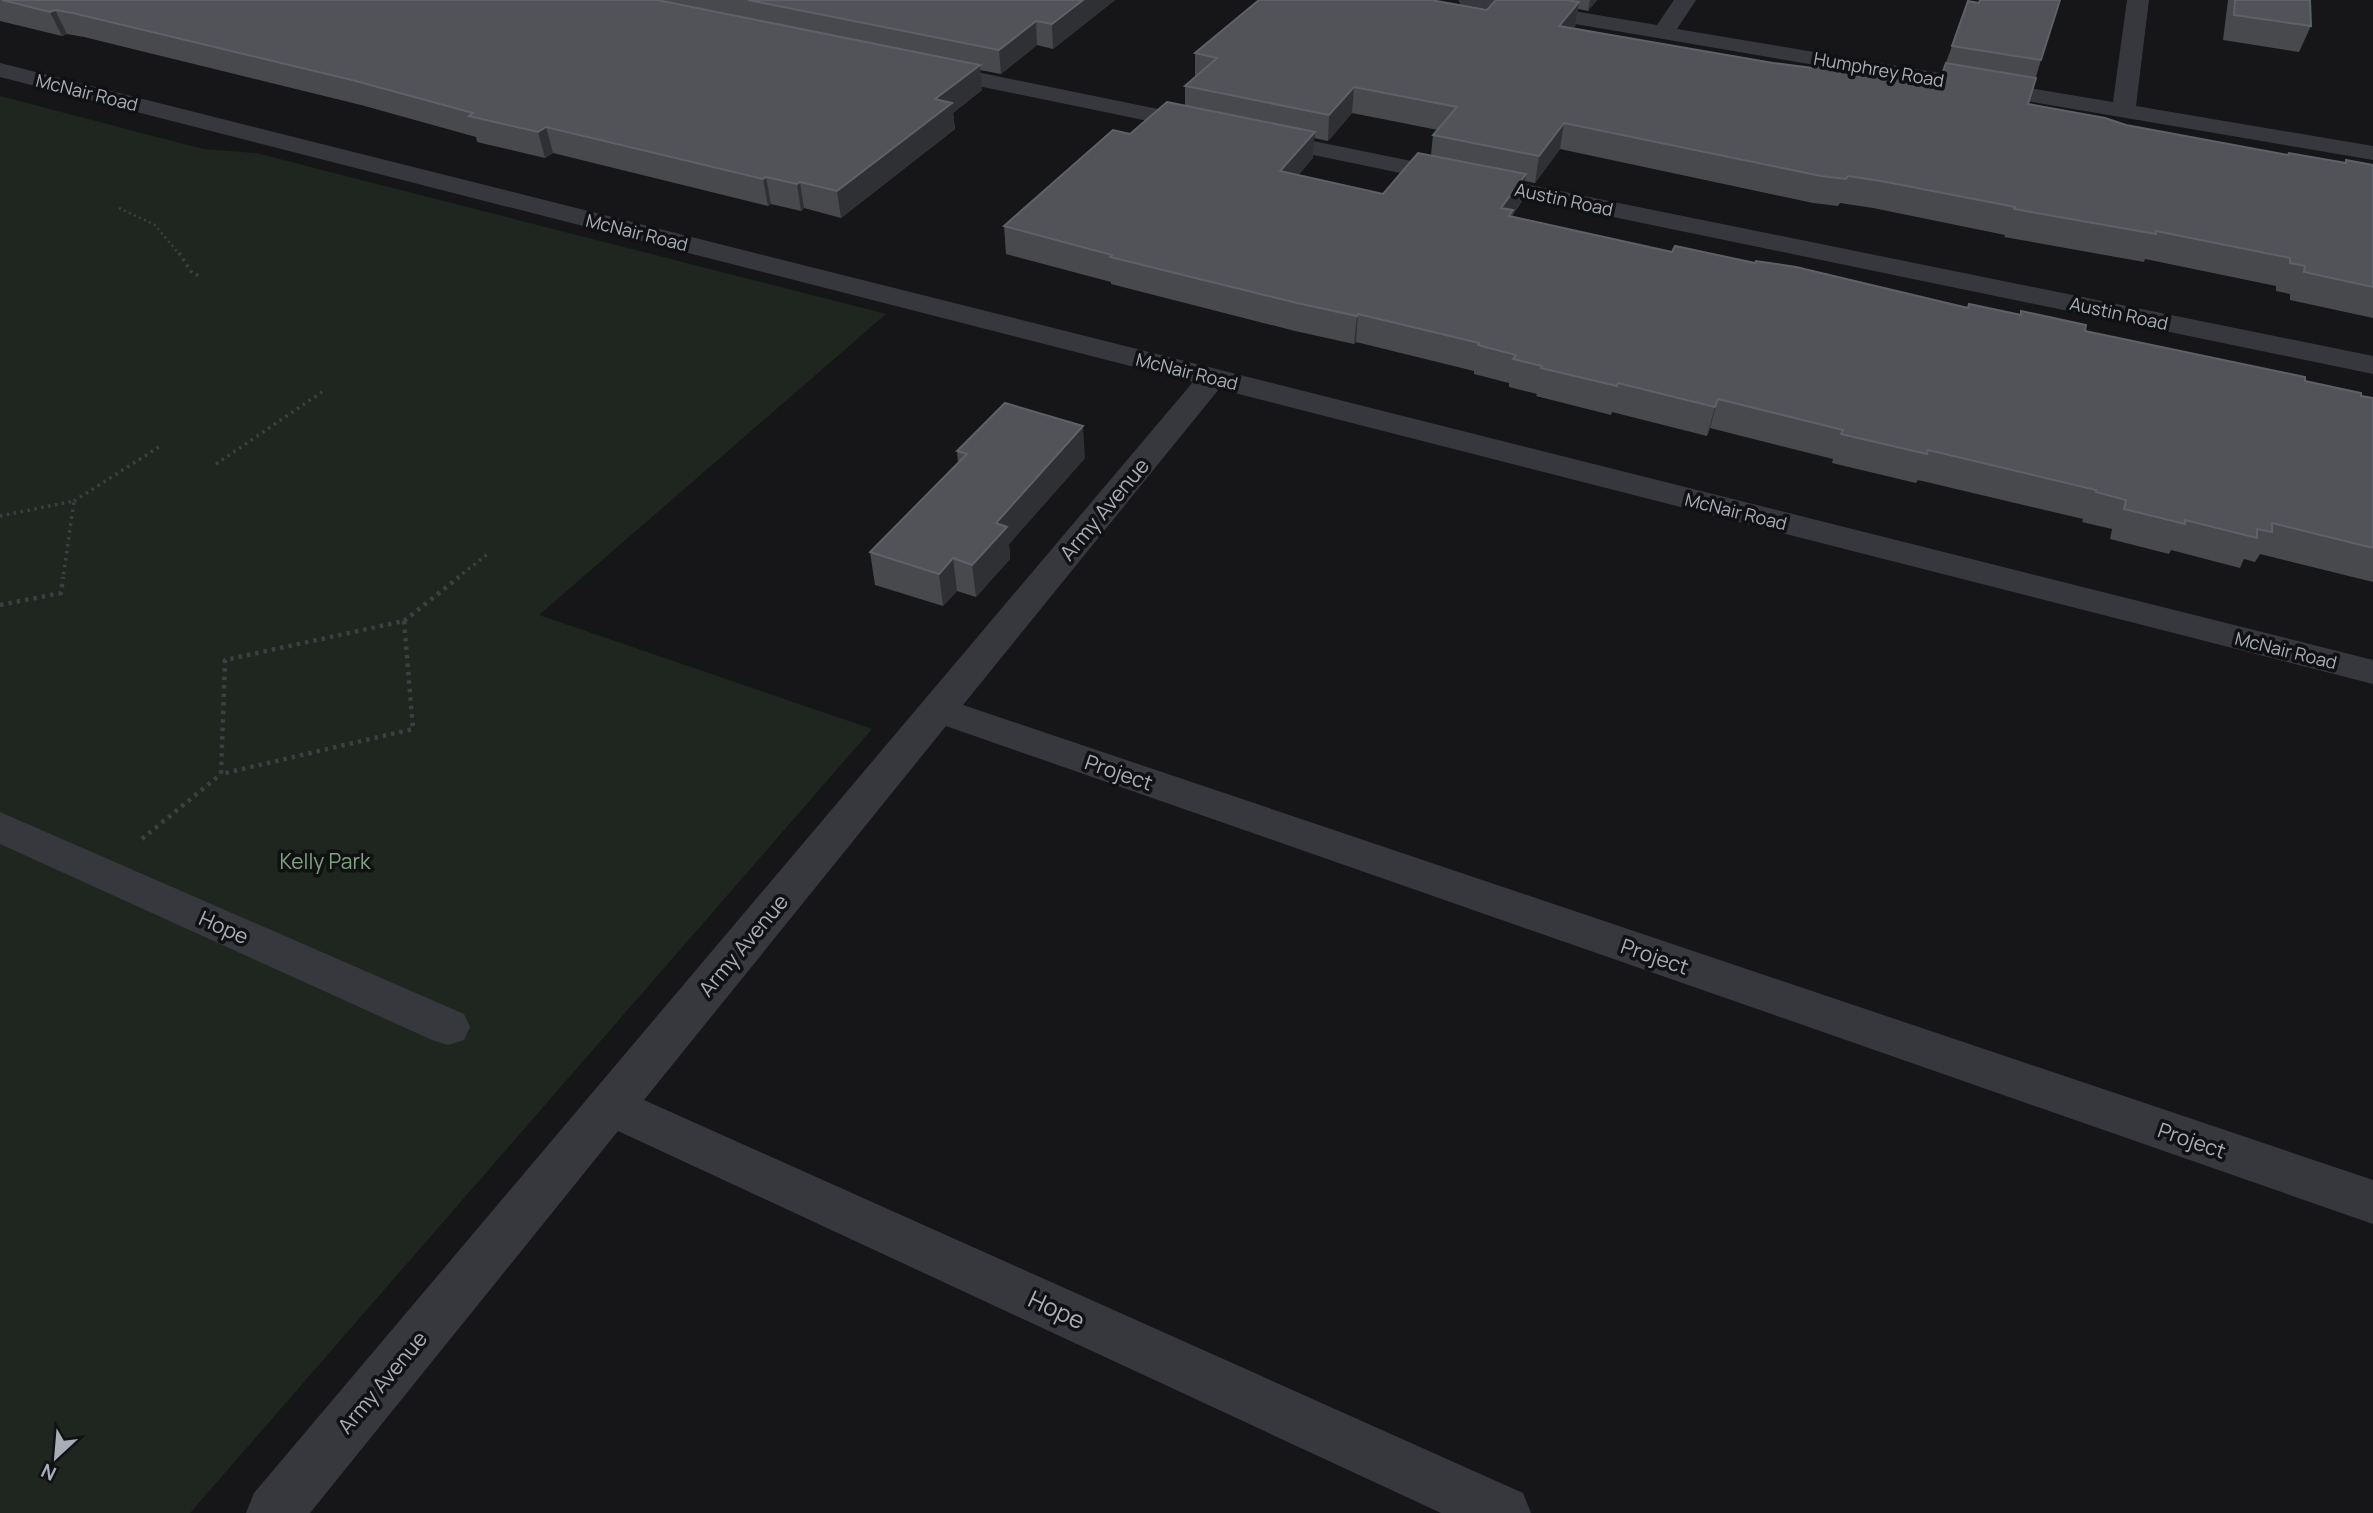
<svg xmlns="http://www.w3.org/2000/svg" width="2373" height="1513" viewBox="0 0 2373 1513" font-family="Manrope,sans-serif">
  <rect width="100%" height="100%" fill="#161618"/>
  <!-- green -->
  <path fill="#1e261f" d="M0 96 203 149 256 153 886 314 539 615 872 729 190 1513H0Z"/>
  <g fill="none" stroke-linecap="round" stroke-linejoin="round">
    <!-- path-far2 -->
    <path stroke="#3d3f44" stroke-width="2.5" stroke-dasharray="2 3.5" stroke-linecap="butt" d="M119 208 155 225 180 255"/>
    <!-- path-far1 -->
    <g stroke="#3d3f44" stroke-width="3.5" stroke-dasharray="2.5 4.5" stroke-linecap="butt">
      <path d="M179 253 192 273 200 276"/>
      <path d="M216 464 322 392"/>
      <path d="M74 501 162 445"/>
      <path d="M0 516 74 501 63 578"/>
      <path d="M457 578 489 553"/>
    </g>
    <!-- path -->
    <g stroke="#3d3f44" stroke-width="4.5" stroke-dasharray="3.5 5" stroke-linecap="butt">
      <path d="M0 605 61 593 63 577"/>
      <path d="M404 621 459 577"/>
      <path d="M404 621 413 729 221 774 225 660Z"/>
      <path d="M142 839 221 774"/>
    </g>
    <!-- minor -->
    <g fill="#37383d" fill-rule="evenodd">
      <path d="M1458 0H1507L1657 25 1674 0H1696L1677 29 2113 102 2127 0H2149L2136 106 2373 146V160L1469 6 1461 5Z"/>
      <path d="M928 62 1202 118 1211 120 1214 125 1211 130 1202 132 920 74 917 69 920 64Z"/>
      <path d="M0 63 2373 660V684L1219 389 963 705 2373 1180V1224L946 726 644 1100 1523 1493 1531 1513H1441L618 1131 310 1513H246L254 1493 1193 382 0 77Z"/>
      <path d="M1264 131 2373 356V374L1255 143 1252 138 1255 133Z"/>
      <path d="M0 812 464 1014 470 1027 464 1040 448 1045 432 1040 0 844Z"/>
    </g>
  </g>
  <!-- wall -->
  <g fill="#47494d" fill-rule="evenodd">
    <path d="M0 0H1115L1053 49 1037 45 1001 74 980 70 982 90 953 113 955 129 841 218 804 208 801 211 771 204 768 206 553 153 545 158 477 142 476 137 361 105 84 37 67 34 62 36 0 21Z"/>
    <path d="M1496 0H1597L1588 11 1578 9 1575 27 1574 28 1773 63 1937 87 1952 46 2041 60 2028 104 2126 125 2288 155 2289 153 2345 163 2346 160 2373 165V318L2290 300V294L2276 291V286L2145 259 2144 262 2004 237 2005 235 1873 208 1840 203 1838 206 1813 203 1560 149 1535 183 1525 181 1522 201 1512 216 1672 252 1968 307 1969 304 2305 381 2373 398V582L2260 554 2255 562 2244 559 2240 568 2171 550 2169 554 2110 539 2112 529 2082 522 2083 519 1918 480 1916 483 1832 463 1833 459 1710 428 1707 436 1612 412 1611 415 1536 396 1537 394 1509 387V383L1474 374V371L1356 342 1354 344 1295 331 1111 284V282L1006 254 1004 226 1130 134 1185 106V86L1195 77V53L1487 10ZM1352 113 1438 130 1433 135 1431 155 1383 194 1298 175 1313 158 1314 138 1328 141Z"/>
    <path d="M2228 0H2310L2311 26 2299 52 2223 40Z"/>
    <path d="M957 451 1085 458 1009 544 1010 559 976 597 957 591 943 606 875 585 870 552 958 463Z"/>
  </g>
  <!-- shaded-wall -->
  <g fill="#2f3033">
    <path d="M1083 0H1115L1053 49 1052 24Z"/>
    <path d="M1590 0H1597L1588 11Z"/>
    <path d="M1579 2 1575 27 1555 51 1559 26Z"/>
    <path d="M55 10 67 34 62 36 50 12Z"/>
    <path d="M1036 21 1037 45 1001 74 999 50Z"/>
    <path d="M980 65 982 90 953 113 955 129 841 218 837 191 935 99Z"/>
    <path d="M1354 87 1352 113 1328 141 1329 115Z"/>
    <path d="M1564 123 1560 149 1535 183 1539 156Z"/>
    <path d="M546 127 553 153 545 158 538 132Z"/>
    <path d="M1315 132 1313 158 1279 198 1280 171Z"/>
    <path d="M1526 174 1522 201 1512 215 1509 237 1501 208Z"/>
    <path d="M766 177 771 204 768 206 763 179Z"/>
    <path d="M800 182 804 208 801 211 797 184Z"/>
    <path d="M1358 314 1356 342 1354 344 1357 316Z"/>
    <path d="M1718 399 1710 428 1707 436 1715 407Z"/>
    <path d="M1083 426 1085 458 1009 544 1010 559 976 597 972 565 996 523Z"/>
    <path d="M953 558 957 591 943 606 939 574Z"/>
  </g>
  <!-- building -->
  <g fill="#525359" stroke="#5f6168" stroke-width="2">
    <path d="M2 0H657L980 65 935 99 952 103 837 191 800 182 797 184 766 177 763 179 546 127 538 132 469 116 473 113 352 80 73 13 55 10 50 12Z"/>
    <path d="M748 0H1083L1052 24 1036 21 999 50Z"/>
    <path d="M1259 0H1431L1487 10 1496 0H1566L1579 2 1559 26 1773 63 1813 68 1814 66 1937 87 1946 63 2036 78 2028 104 2105 118 2126 125 2288 155 2289 153 2346 163V160L2373 165V287L2304 272 2305 266 2290 263V258L2156 231V234L2014 209 2015 207 1881 181 1848 176 1846 179 1821 176 1564 123 1539 156 1433 135 1457 107 1354 87 1329 115 1185 86 1217 58 1195 53Z"/>
    <path d="M1980 0H2060L2041 60 1952 46 1968 1 1979 3Z"/>
    <path d="M2235 0H2310L2311 26 2234 15Z"/>
    <path d="M1167 102 1315 132 1280 171 1383 194 1418 153 1526 174 1501 208 1513 210 1509 216 1672 252 1675 246 1755 263 1756 261 1796 267 1968 308 1969 304 2021 315V311L2086 325 2085 331 2305 377V381L2361 393V396L2373 398V548L2272 523V532L2257 529V538L2185 520V524L2124 509 2126 500 2096 492V490L1928 450 1927 454 1841 434 1843 430 1718 399 1715 407 1618 383 1617 386 1541 368 1542 366 1513 359 1516 355 1478 345 1479 343 1358 314 1357 316 1297 303 1110 257 1112 255 1004 226 1113 130 1130 134Z"/>
    <path d="M1005 403 1083 426 996 523 1007 527 972 565 953 558 939 574 870 552 967 454 957 451Z"/>
  </g>
  <g text-anchor="middle" dominant-baseline="central" stroke-width="7" stroke-linejoin="round" paint-order="stroke">
    <!-- far-street labels -->
    <g font-size="18" fill="#a8adb8" stroke="#111113">
      <text transform="translate(1879 69) rotate(10)">Humphrey Road</text>
      <text transform="translate(87 92) rotate(14)">McNair Road</text>
      <text transform="translate(1564 199) rotate(12)">Austin Road</text>
      <text transform="translate(637 232) rotate(14)">McNair Road</text>
      <text transform="translate(2119 313) rotate(12)">Austin Road</text>
      <text transform="translate(1187 371) rotate(14)">McNair Road</text>
      <text transform="translate(1736 511) rotate(14)">McNair Road</text>
      <text transform="translate(2286 650) rotate(14)">McNair Road</text>
    </g>
    <!-- street labels -->
    <g font-size="21" fill="#a8adb8" stroke="#111113">
      <text transform="translate(1104 509) rotate(-50)">Army Avenue</text>
      <text transform="translate(1119 772) rotate(19)">Project</text>
      <text transform="translate(224 927) rotate(24)">Hope</text>
      <text transform="translate(743 945) rotate(-50)">Army Avenue</text>
      <text transform="translate(1655 956) rotate(19)">Project</text>
      <text transform="translate(2192 1140) rotate(19)">Project</text>
      <text transform="translate(382 1382) rotate(-50)">Army Avenue</text>
    </g>
    <!-- park labels -->
    <g font-size="21" fill="#7fa381" stroke="#111113">
      <text x="325" y="861">Kelly Park</text>
    </g>
    <!-- near-street labels -->
    <g font-size="24" fill="#a8adb8" stroke="#111113">
      <text transform="translate(1057 1309) rotate(25)">Hope</text>
    </g>
  </g>
  <!-- north arrow -->
  <g transform="translate(56 1457) rotate(206)" stroke="#111113" stroke-width="5" paint-order="stroke">
  <path d="M0-5L12 26L0 18L-12 26Z" fill="#a8adb8"/>
  <text y="-10" font-size="19" font-weight="bold" text-anchor="middle" fill="#a8adb8">N</text>
  </g>
</svg>
